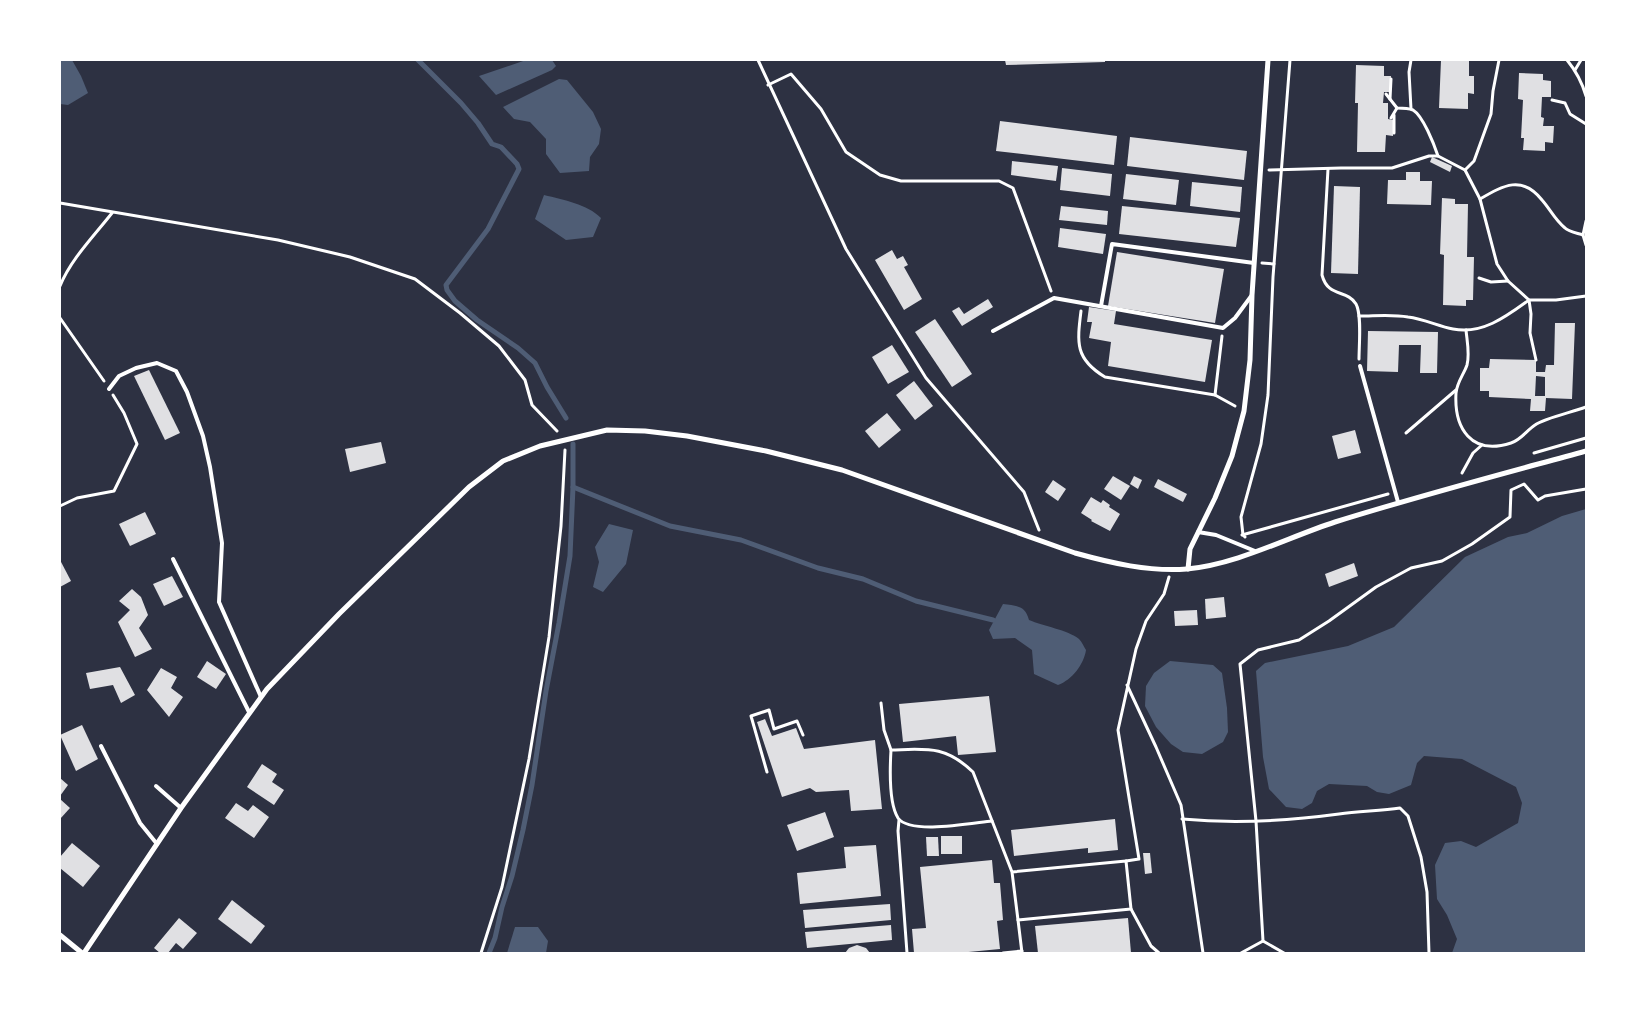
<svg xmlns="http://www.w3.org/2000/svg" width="1646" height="1013" viewBox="0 0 1646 1013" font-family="'PT Sans Narrow',sans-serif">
  <rect width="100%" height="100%" fill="#2d3142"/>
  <!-- water -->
  <g fill="#4f5d75">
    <path d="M60 60H72L81 76 88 93 68 105 60 104Z"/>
    <path d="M526 60H552L556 66 552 70 496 95 479 76Z"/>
    <path d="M559 79 567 80 593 112 601 129 599 144 590 157 589 171 560 173 546 154V139L530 122 514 119 503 107Z"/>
    <path d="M544 195C564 200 587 204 601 218L593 237 566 240 535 219Z"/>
    <path d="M1586 509V953H1452L1457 939 1447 915 1437 899 1435 865 1445 843 1461 841 1476 847 1518 823 1522 803 1516 787 1462 759 1424 756 1417 763 1411 785 1389 794 1377 792 1367 786 1329 784 1317 791 1312 803 1302 809 1286 807 1269 789 1263 757 1256 671 1265 663 1348 646 1394 627 1465 557 1508 537 1527 533 1562 516Z"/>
    <path d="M609 524 633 530 626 564 603 592 593 587 599 562 595 547Z"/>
    <path d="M1003 604C1017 606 1025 605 1029 620 1043 626 1068 630 1079 639 1082 642 1084 647 1086 650 1084 664 1072 680 1058 685L1034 674 1032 650 1015 638 993 639 989 630Z"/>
    <path d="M1170 661 1213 665 1222 673 1227 708 1228 732 1223 742 1202 754 1183 752 1171 744 1156 727 1145 706 1146 686 1154 673Z"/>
    <path d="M515 927H538L548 941 546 953H507Z"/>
  </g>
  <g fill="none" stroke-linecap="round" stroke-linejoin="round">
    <!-- stream -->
    <g stroke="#4f5d75" stroke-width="5">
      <path d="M418 60 461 103 478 123 492 144 501 147 517 164 519 169 488 229 446 285 447 290 455 301 477 320 518 348 535 363 547 387 566 418"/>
      <path d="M573 487 670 526 741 540 818 568 863 579 916 601 993 620"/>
      <path d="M489 953 495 938 502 907 512 876 523 830 532 785 546 691 559 623 570 556 573 487V444"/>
    </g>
  </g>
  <!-- building -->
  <g fill="#e0e0e3" fill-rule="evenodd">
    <path d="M1005 60H1105V62L1006 65Z"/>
    <path d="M1441 60H1469V76H1474V94L1468 93V109L1439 108Z"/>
    <path d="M1356 65 1384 66V76H1391L1390 92H1384L1383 103H1388V119L1393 120V136L1386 135 1385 152H1357L1358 103H1355Z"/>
    <path d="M1519 73 1543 74V80L1551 81V97H1542L1541 117 1544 118 1543 126H1554L1553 143 1545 142V151L1523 150 1524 138H1521L1523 100 1518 99Z"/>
    <path d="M1000 121 1117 136 1114 165 996 151Z"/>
    <path d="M1130 137 1247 151 1244 180 1127 166Z"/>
    <path d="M1432 157 1452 166 1450 172 1430 162Z"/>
    <path d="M1012 161 1058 166 1056 181 1011 175Z"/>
    <path d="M1062 168 1112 174 1110 196 1060 190Z"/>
    <path d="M1406 172H1420V181H1432L1431 205 1387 204 1388 180H1406Z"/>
    <path d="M1126 174 1179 180 1176 205 1123 199Z"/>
    <path d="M1192 182 1242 187 1240 212 1190 206Z"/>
    <path d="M1334 186 1360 187 1358 274 1331 273Z"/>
    <path d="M1442 198 1455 199V204H1468L1467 257H1474L1473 300H1466V306L1443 305 1444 255 1440 254Z"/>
    <path d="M1061 206 1108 211 1107 225 1059 220Z"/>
    <path d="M1122 206 1240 218 1236 247 1119 234Z"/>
    <path d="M1060 228 1106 234 1103 254 1058 247Z"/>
    <path d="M892 250 897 259 903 256 908 265 904 267 922 299 904 310 875 260Z"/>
    <path d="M1117 252 1224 269 1215 323 1108 306Z"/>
    <path d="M988 299 993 307 962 326 952 311 959 307 964 314Z"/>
    <path d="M1089 307 1116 311 1114 324 1212 340 1205 382 1108 366 1111 342 1089 338 1092 322H1087Z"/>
    <path d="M935 319 972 374 952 387 915 332Z"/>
    <path d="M1555 323H1575L1572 399 1546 398 1545 411H1530L1531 399 1489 397V391H1480V368H1489L1490 359 1536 360V372H1545L1546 365H1554ZM1536 376 1545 377V396H1535Z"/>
    <path d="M1368 331 1438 332 1437 373H1420L1421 345H1399L1398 372 1367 371Z"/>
    <path d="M892 345 909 372 888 384 872 357Z"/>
    <path d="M149 370 180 433 165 440 134 376Z"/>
    <path d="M914 381 933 406 915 420 896 395Z"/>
    <path d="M887 413 901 430 879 448 865 431Z"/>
    <path d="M1355 430 1361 453 1338 459 1332 436Z"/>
    <path d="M381 442 386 463 350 472 345 449Z"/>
    <path d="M1113 476 1130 486 1121 500 1104 489Z"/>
    <path d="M1134 476 1142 480 1138 489 1130 484Z"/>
    <path d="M1158 479 1187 494 1183 502 1154 487Z"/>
    <path d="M1053 480 1066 489 1058 501 1045 492Z"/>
    <path d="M1091 497 1101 503 1103 500 1110 505 1109 507 1120 514 1110 531 1091 521 1092 520 1081 513Z"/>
    <path d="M145 512 156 534 130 546 119 524Z"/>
    <path d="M60 560 71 581 60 587Z"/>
    <path d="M1354 563 1358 576 1329 587 1325 574Z"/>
    <path d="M172 576 183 597 164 606 153 584Z"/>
    <path d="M132 589 141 597 148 615 139 628 152 649 135 657 118 622 130 610 119 601Z"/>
    <path d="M1224 597 1226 617 1206 619 1205 599Z"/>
    <path d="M1197 610 1198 625 1175 626 1174 611Z"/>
    <path d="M207 661 226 674 216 689 197 677Z"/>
    <path d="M120 667 135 695 121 703 113 685 90 689 86 673Z"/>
    <path d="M161 668 177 677 171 688 183 697 169 717 147 690Z"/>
    <path d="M989 696 996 752 958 755 956 736 903 742 899 704Z"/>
    <path d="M765 719 772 736 796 728 804 749 875 740 882 809 851 811 849 790 816 792 810 788 782 797 757 722Z"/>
    <path d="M82 725 98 759 76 771 60 735Z"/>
    <path d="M262 764 277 774 272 782 284 790 274 805 247 787Z"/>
    <path d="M60 778 68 785 60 796Z"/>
    <path d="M60 799 70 808 60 819Z"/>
    <path d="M236 803 248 811 253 805 269 817 254 838 225 818Z"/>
    <path d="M825 812 834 837 797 851 787 825Z"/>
    <path d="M1115 819 1118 850 1088 853V848L1014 856 1011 830Z"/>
    <rect x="941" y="836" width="21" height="18"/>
    <path d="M926 837H938L939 856H927Z"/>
    <path d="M72 843 100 866 83 887 60 868V857Z"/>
    <path d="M876 845 881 896 800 904 797 873 846 868 844 847Z"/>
    <path d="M1143 853H1150L1152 873 1145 874Z"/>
    <path d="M992 860 994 883H1000L1003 920 997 921 1000 949 958 953H914L912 929 926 928 920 867Z"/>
    <path d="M232 900 265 926 251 944 218 919Z"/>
    <path d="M890 904 891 920 805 928 803 910Z"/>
    <path d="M179 918 197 933 183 949 176 943 168 953H160L154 948Z"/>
    <path d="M1128 918 1131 953H1038L1035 926Z"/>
    <path d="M891 925 892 940 807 948 805 932Z"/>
    <path d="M857 945 866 948 870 953H845L849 948Z"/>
  </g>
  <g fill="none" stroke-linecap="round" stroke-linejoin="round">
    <!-- path -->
    <g stroke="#fff" stroke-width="3">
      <path d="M758 60 846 249 926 378 1024 492 1039 530"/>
      <path d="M1567 60C1576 71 1582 82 1586 96"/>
      <path d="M1575 70 1581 60"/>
      <path d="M768 85 791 74 821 109 846 152 880 175 901 181H999L1013 188 1051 291"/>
      <path d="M1386 94 1397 108C1402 108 1408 108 1413 110 1423 116 1434 144 1438 156"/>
      <path d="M1390 99 1391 79"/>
      <path d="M1552 100 1565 103 1570 114 1586 124"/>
      <path d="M1411 109 1409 72 1411 60"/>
      <path d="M1394 115V133"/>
      <path d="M1391 118 1397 108"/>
      <path d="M1328 169 1322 275C1328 298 1347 289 1356 304 1362 315 1359 345 1359 359"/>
      <path d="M1269 170 1341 168H1392L1429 156H1438L1465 170 1480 199 1497 264 1508 281 1529 300H1556L1586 296"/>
      <path d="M1465 170 1474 161 1491 114 1493 91 1499 60"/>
      <path d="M1480 199C1504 185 1522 175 1542 200 1550 209 1555 220 1565 228 1569 232 1577 233 1583 235"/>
      <path d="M60 203 278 240 350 257 415 279 460 313 499 346 525 380 532 405 557 431"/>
      <path d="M1586 221 1583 235 1586 245"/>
      <path d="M1262 263 1274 264"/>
      <path d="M1479 278 1491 282 1508 281"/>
      <path d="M60 286C71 259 94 236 112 213"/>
      <path d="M1081 311C1077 343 1075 359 1105 377L1215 395 1235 406"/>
      <path d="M1359 316C1375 316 1392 314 1408 317 1424 319 1438 326 1453 329 1482 335 1507 316 1529 300L1531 314 1530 333 1536 360"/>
      <path d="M60 318 104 381"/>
      <path d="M1466 330C1467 341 1470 354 1467 365 1464 374 1457 382 1456 393 1454 428 1471 456 1511 443 1521 440 1527 430 1535 425 1545 418 1573 412 1586 407"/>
      <path d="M1215 395 1222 336"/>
      <path d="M1406 433 1456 390"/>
      <path d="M1534 453 1586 438"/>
      <path d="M1462 473 1473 453 1482 445"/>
      <path d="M60 506 77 498 114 491 137 444 124 413 113 395"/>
      <path d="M1242 535 1388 494"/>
      <path d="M1245 537 1243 535 1241 517 1261 444 1268 395 1273 277 1290 60"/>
      <path d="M1127 685 1156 747 1181 805 1203 953"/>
      <path d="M881 703 884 730 891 750C926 749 945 745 973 772L1012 872 1018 920 1131 909 1126 861 1012 872"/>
      <path d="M891 750C890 767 889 804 898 818 910 835 972 823 992 821"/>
      <path d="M767 772 751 716 769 710 774 729 797 721 803 735"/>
      <path d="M1182 819C1235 824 1287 821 1339 814 1359 811 1380 811 1400 808L1408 816 1421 857 1427 892 1429 953"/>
      <path d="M899 820 898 831 907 953"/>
      <path d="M1126 861 1139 859 1118 730 1136 649 1146 621 1164 594 1169 577"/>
      <path d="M1131 909 1151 946 1159 953"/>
      <path d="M1018 920 1022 953"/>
      <path d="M481 953 502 887 529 759 549 637 561 526 565 450"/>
      <path d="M1003 953 1022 951"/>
      <path d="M1241 953 1263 941"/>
      <path d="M1284 953 1263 941 1256 821 1240 664 1258 650 1299 640 1329 621 1376 587 1411 568 1442 561 1472 544 1510 517 1511 490 1524 484 1538 500 1545 496 1586 489"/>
    </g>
    <!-- service -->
    <g stroke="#fff" stroke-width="4">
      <path d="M1101 306 1112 244 1254 263"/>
      <path d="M993 331 1054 298 1223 328 1235 318 1252 295"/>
      <path d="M1360 366 1398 502"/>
      <path d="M109 389 119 376 136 368 157 363 176 371 187 392 203 436 210 467 222 543 219 602 261 697"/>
      <path d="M1198 532 1216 535 1255 551"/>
      <path d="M173 559 249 712"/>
      <path d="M101 746 140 823 157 844"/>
      <path d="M156 786 181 808"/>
    </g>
    <!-- minor -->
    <g stroke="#fff" stroke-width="5">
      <path d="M1188 569 1190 549 1215 498 1232 456 1244 411 1250 360 1252 295 1268 60"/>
      <path d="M60 935 82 953"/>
      <path d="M84 953 181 808 267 689 339 614 469 487 503 461 540 446 607 430 645 431 687 436 766 451 842 470 1075 553C1111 563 1149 572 1187 569 1238 564 1286 538 1335 522 1418 496 1502 474 1586 451"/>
    </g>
  </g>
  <!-- border -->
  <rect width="1646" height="1013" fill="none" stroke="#ffffff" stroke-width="122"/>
</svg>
